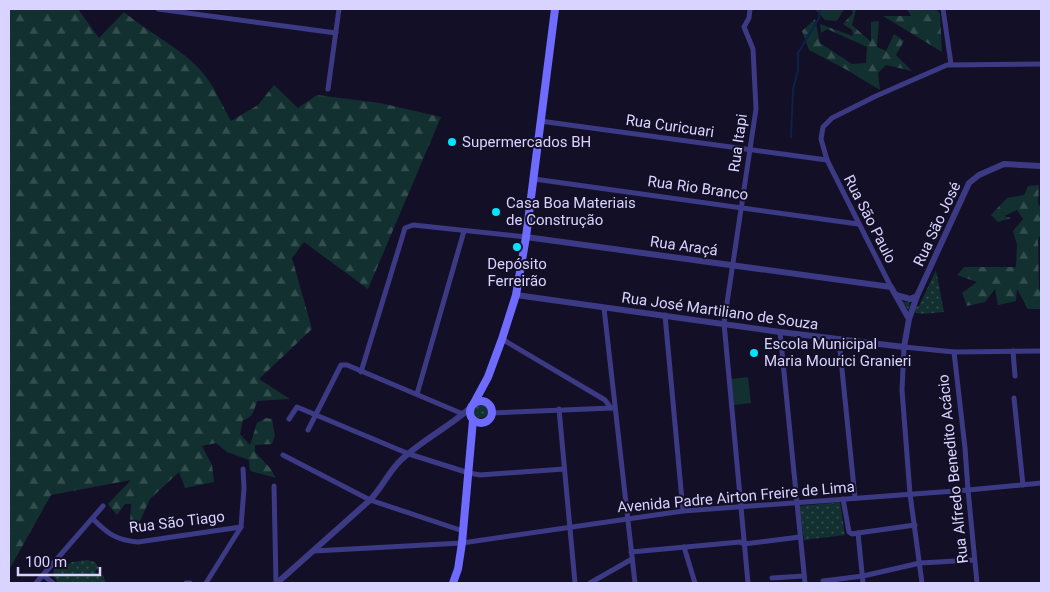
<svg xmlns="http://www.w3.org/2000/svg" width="1050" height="592" viewBox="0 0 1050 592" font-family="Roboto,sans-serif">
  <defs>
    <pattern id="forest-firs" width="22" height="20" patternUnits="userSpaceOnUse" patternTransform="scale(1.25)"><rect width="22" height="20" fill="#12302f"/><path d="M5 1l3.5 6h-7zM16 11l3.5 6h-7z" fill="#344d4e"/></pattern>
    <pattern id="park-dots" width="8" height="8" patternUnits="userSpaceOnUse" patternTransform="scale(1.25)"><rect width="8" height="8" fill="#12302f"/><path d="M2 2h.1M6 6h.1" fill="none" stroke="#344d4e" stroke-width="1.8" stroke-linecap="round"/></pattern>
  </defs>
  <rect width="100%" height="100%" fill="#130f26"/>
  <!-- grass -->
  <path fill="#12302f" d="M748 377 751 403 734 405 731 379Z"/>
  <!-- forest -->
  <g fill="url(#forest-firs)">
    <path d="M9 9H78L99 38 124 12C147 32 190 53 206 77 216 90 223 107 231 121L258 105 274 85 298 108 317 95 380 103 441 117 368 289 304 242 292 258 312 329 259 379 290 399 257 401C254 410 253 418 243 420L240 434 250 445 257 423 266 418 272 419 275 436 272 444 255 445V452L270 468 276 478 250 471 249 460 227 452 216 443 202 446 212 465 214 482 185 488 179 472 150 499 140 521 130 524 131 504H125L117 515 108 504 131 480 51 495 9 570Z"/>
    <path d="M815 9H844L837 21 825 20Z"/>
    <path d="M851 9 856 10 852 25 871 42V22L879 21 877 47 886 51 894 34 904 41 896 55 912 71 886 65 878 73 880 90 847 70 809 50 802 31 815 19 820 43 852 64 866 63 867 47 827 29 821 33 820 24 853 36 852 30 843 24 853 13Z"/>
    <path d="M907 9H936L940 14 942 52 883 16H911Z"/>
    <path d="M1039 185 1038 204 1041 207V234L1038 239 1039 289 1041 290V309H1028L1017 289 1016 301 998 305 995 289 985 302 967 306 962 293 977 282 957 275 964 267H1016L1017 245 1013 231 1023 219 1017 210 1004 216 1011 218 998 222 991 215 1007 198 1024 195 1028 186Z"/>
  </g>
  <!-- park -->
  <g fill="url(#park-dots)">
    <path d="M936 270 944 312C927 313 912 319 903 302H910L909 309 919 306Z"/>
    <circle cx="481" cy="411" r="7"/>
    <path d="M840 502 845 535 804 540 799 506Z"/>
    <path d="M87 560 95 562 99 568 95 571 97 575H103L106 583H58L53 575 55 565 59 561 65 566 72 562Z"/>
  </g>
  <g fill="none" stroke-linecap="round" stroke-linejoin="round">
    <!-- stream -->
    <path stroke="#0c2248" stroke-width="2" d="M791 137 793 89 798 70V53L819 18 820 9"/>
    <!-- minor -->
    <g stroke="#3d3a85" stroke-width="5">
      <path d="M158 9 336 33"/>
      <path d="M943 9 951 64"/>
      <path d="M328 89 339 9"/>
      <path d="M540 121 827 160"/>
      <path d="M534 179 858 224"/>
      <path d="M891 287 827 160 821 139 823 127 832 118 876 96 947 65 1041 64"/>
      <path d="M604 308 635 583"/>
      <path d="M665 315 683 511"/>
      <path d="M780 332 805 583"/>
      <path d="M502 339 605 400 611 408"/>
      <path d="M839 340 855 498"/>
      <path d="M1013 351 1015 376"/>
      <path d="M954 352 965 448 968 490 977 583"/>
      <path d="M361 372 405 228 413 225 526 237"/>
      <path d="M417 394 464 231"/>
      <path d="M1014 398 1023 485"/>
      <path d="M559 409 575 583"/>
      <path d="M492 413 612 408"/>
      <path d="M289 419 297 407 409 454 469 473 480 475 564 469"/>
      <path d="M308 430 341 365H347L463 414"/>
      <path d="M283 455 370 500 463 531"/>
      <path d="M274 486 276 583"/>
      <path d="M843 499 849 532 852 534 858 533 863 583"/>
      <path d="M93 519C108 534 116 540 138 542L241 527"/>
      <path d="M858 533 915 525"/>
      <path d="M684 547 695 583"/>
      <path d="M314 551 462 543 683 511 968 490 1041 483"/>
      <path d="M631 552 740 542 744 544 800 537"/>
      <path d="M43 575 53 583"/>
      <path d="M772 578 804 576"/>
      <path d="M823 581 863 576 920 563 974 560"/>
      <path d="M36 583 103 506"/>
      <path d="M186 583H190"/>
      <path d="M206 583 241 527 244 488 243 469"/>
      <path d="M590 583 632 559"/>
      <path d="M748 583 724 323 756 109 753 49 744 27 749 18 750 9"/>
      <path d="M922 583 910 494 902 390 904 347 954 352 1041 351"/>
    </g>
    <!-- tertiary -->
    <g stroke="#3d3a85" stroke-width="6">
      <path d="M526 237 891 287 909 319"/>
      <path d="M516 295 780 332 904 347 909 319 917 296 969 183 979 175 1004 164 1041 166"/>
      <path d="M896 295 910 299 917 296"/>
      <path d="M277 583 370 500C382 488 389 471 401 460 422 440 449 427 470 408"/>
    </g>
    <!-- secondary -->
    <g stroke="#6f6bff" stroke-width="8">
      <circle cx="481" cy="412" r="11"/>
      <path d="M474 403 488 377 502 339 516 295 526 237 555 9"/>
      <path d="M453 583 458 569 462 543 473 420"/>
    </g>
  </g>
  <!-- markers -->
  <g fill="#00e5ff" stroke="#130f26" stroke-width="2">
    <circle cx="452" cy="142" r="5"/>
    <circle cx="496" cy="212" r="5"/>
    <circle cx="517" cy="247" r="5"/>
    <circle cx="754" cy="353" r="5"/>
  </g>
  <g text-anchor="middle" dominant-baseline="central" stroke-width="4" stroke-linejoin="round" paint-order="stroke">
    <!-- street labels -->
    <g font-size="15" fill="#d9d4ff" stroke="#130f26">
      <text transform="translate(670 126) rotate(8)">Rua Curicuari</text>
      <text transform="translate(738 143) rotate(-82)">Rua Itapi</text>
      <text transform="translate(698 188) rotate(8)">Rua Rio Branco</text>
      <text transform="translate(870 219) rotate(63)">Rua São Paulo</text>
      <text transform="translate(937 224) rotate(-65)">Rua São José</text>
      <text transform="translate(684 246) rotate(8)">Rua Araçá</text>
      <text transform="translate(720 311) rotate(8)">Rua José Martiliano de Souza</text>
      <text transform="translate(953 469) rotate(-96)">Rua Alfredo Benedito Acácio</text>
      <text transform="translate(736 497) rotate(-5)">Avenida Padre Airton Freire de Lima</text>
      <text transform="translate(177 522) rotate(-7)">Rua São Tiago</text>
    </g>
    <!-- poi labels -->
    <g font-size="15" fill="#d9d4ff" stroke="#130f26" text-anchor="start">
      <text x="462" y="142">Supermercados BH</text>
      <text x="506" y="203">Casa Boa Materiais<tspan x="506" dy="17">de Construção</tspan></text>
      <text x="517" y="264" text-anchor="middle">Depósito<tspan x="517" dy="17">Ferreirão</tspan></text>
      <text x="764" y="344">Escola Municipal<tspan x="764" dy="17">Maria Mourici Granieri</tspan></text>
    </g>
  </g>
  <!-- border -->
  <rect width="1050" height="592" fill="none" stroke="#d9d4ff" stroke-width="20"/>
  <!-- scale -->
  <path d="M18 567v8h82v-8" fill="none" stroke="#d9d4ff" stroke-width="2.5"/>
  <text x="25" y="567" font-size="15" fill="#d9d4ff" stroke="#130f26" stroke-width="4" paint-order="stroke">100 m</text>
</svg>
